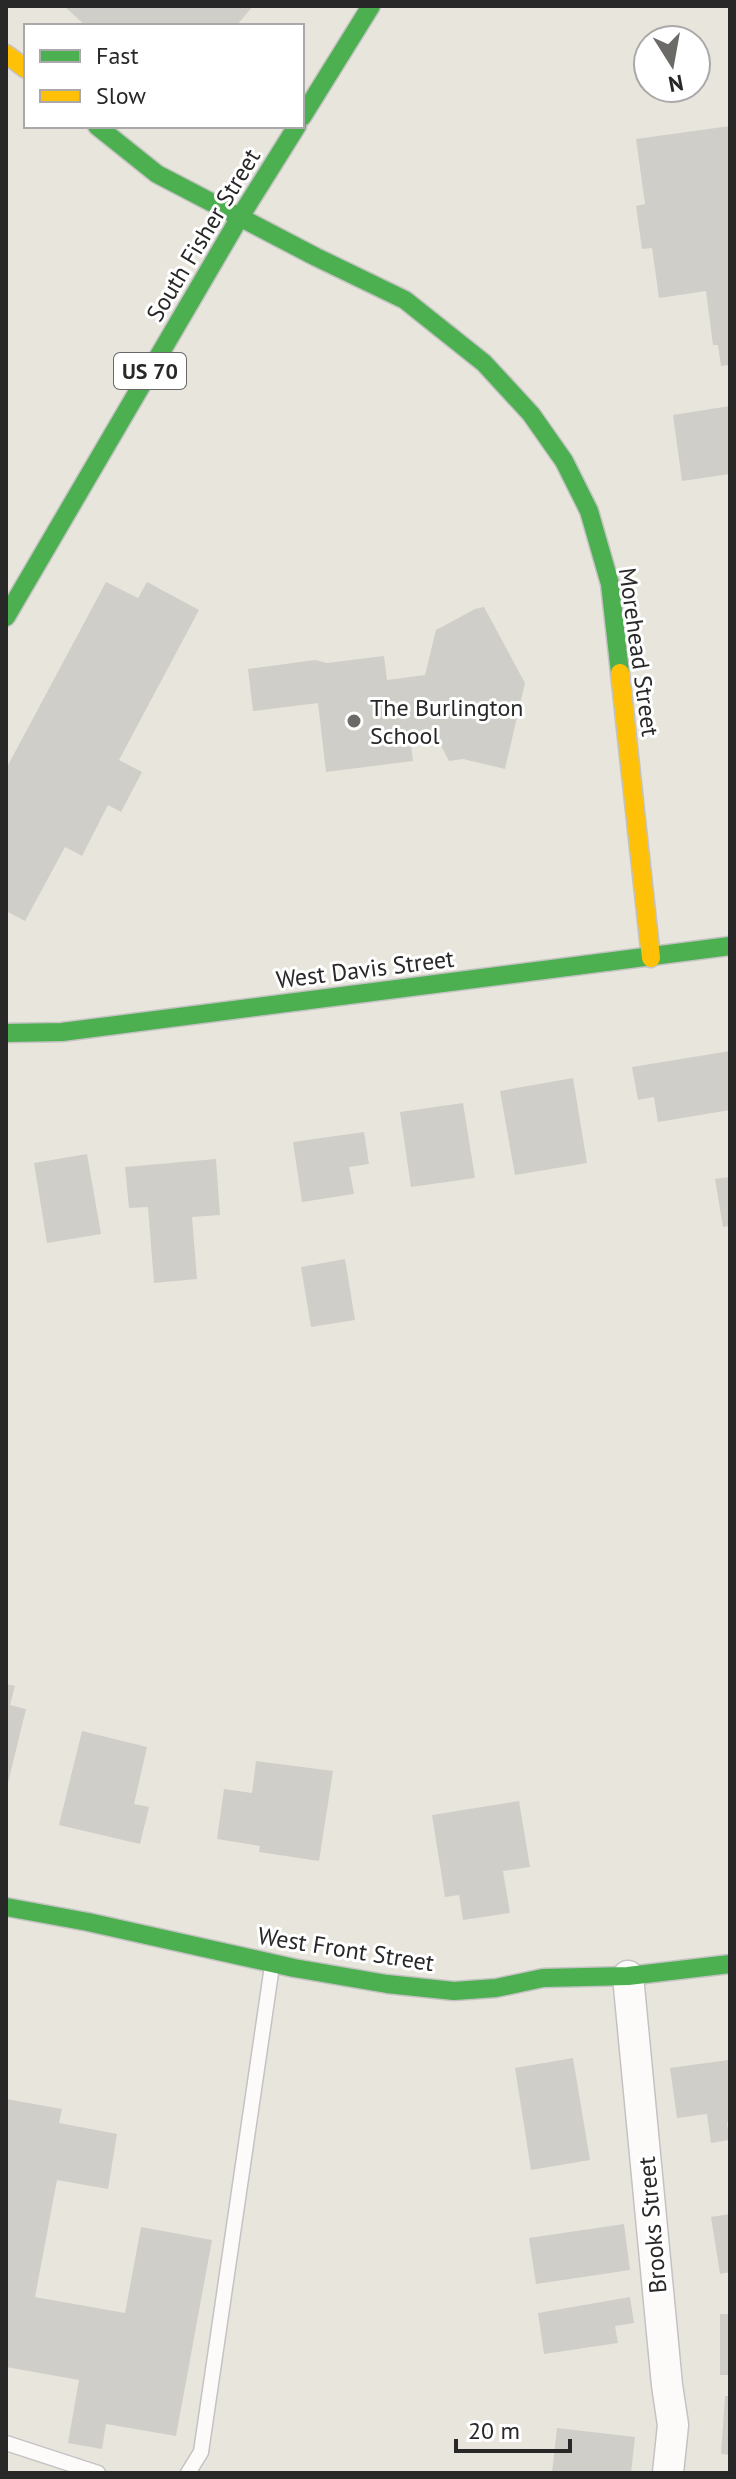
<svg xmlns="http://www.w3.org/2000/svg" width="736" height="2479" viewBox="0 0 736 2479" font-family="'PT Sans',sans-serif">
  <rect width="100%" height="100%" fill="#e8e5dc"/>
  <!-- building -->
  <g fill="#d0cec8">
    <path d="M64 6H253L236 26H86Z"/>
    <path d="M730 126V365L721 366 718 345H713L706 291 659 298 652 248 642 249 636 206 645 204 636 139Z"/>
    <path d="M730 406V474L682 481 673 415Z"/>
    <path d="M106 582 138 598 147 582 199 610 119 760 142 772 121 812 108 805 82 856 65 847 25 921 6 911V769Z"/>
    <path d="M484 607 525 683 505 769 463 759 449 761 435 734 410 737 413 761 326 772 318 703 253 711 248 669 315 660 327 663 384 656 387 680 425 675 436 630 475 609Z"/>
    <path d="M730 1051V1110L658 1122 654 1097 638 1100 632 1067Z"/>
    <path d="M573 1078 587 1163 515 1175 500 1091Z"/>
    <path d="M463 1103 475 1178 411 1187 400 1112Z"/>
    <path d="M364 1132 369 1164 349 1167 354 1194 302 1202 293 1142Z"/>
    <path d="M87 1154 101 1234 47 1243 34 1163Z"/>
    <path d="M216 1159 220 1215 192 1217 197 1279 154 1283 148 1207 129 1208 125 1167Z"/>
    <path d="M730 1177V1226L723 1227 715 1179Z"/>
    <path d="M345 1259 355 1320 311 1327 301 1267Z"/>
    <path d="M6 1684 15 1686 10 1705 26 1709 7 1787Z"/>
    <path d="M82 1731 147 1747 134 1804 149 1807 140 1844 59 1825Z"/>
    <path d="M256 1761 333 1771 319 1861 259 1852 260 1846 217 1839 224 1789 252 1793Z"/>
    <path d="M519 1801 530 1867 503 1871 510 1913 463 1920 459 1895 445 1897 432 1815Z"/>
    <path d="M573 2058 590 2160 531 2170 515 2068Z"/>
    <path d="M728 2060 730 2122H727L729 2140 711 2143 707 2114 677 2118 670 2068Z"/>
    <path d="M6 2099 62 2109 59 2123 117 2134 108 2189 57 2180 35 2297 125 2313 141 2227 212 2240 176 2436 106 2424 102 2449 68 2443 79 2380 6 2367Z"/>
    <path d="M730 2214V2272L720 2274 711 2217Z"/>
    <path d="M624 2224 630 2270 536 2284 529 2238Z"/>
    <path d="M630 2297 634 2323 615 2326 618 2343 544 2354 538 2313Z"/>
    <rect x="720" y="2314" width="10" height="61"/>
    <path d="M725 2396H730V2455L721 2454Z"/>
    <path d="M557 2428 635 2437 631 2473H552Z"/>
  </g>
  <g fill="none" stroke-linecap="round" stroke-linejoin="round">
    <defs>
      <g id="lane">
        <path d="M6 2443 98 2473"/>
        <path d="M188 2473 201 2452 272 1966"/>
      </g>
      <path id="street" d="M628 1976 667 2385 673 2425 668 2473"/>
      <g id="fast">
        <path d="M302 117 371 6"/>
        <path d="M97 126 157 174 316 257 405 300 484 363 531 414 564 461 589 511 610 584 620 673"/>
        <path d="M6 617 240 217 297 126"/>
        <path d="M6 1033 62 1032 730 946"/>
        <path d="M6 1907 88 1922 294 1968 387 1984 454 1991 496 1988 543 1978 628 1976 730 1964"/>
      </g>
      <g id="slow">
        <path d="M6 54 26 69"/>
        <path d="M620 673 651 958"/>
      </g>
    </defs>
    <!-- lane casing -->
    <use href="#lane" stroke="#c4c3c3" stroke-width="17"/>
    <!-- street casing -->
    <use href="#street" stroke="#c4c3c3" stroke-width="33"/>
    <!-- fast casing -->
    <use href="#fast" stroke="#c4c3c3" stroke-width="21"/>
    <!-- slow casing -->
    <use href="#slow" stroke="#c4c3c3" stroke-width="21"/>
    <!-- lane -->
    <use href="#lane" stroke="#fcfbfa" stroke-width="14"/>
    <!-- street -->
    <use href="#street" stroke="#fcfbfa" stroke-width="30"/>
    <!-- fast -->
    <use href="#fast" stroke="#4caf50" stroke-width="18"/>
    <!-- slow -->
    <use href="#slow" stroke="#ffc107" stroke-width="18"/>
  </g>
  <!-- markers -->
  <circle fill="#6b6a67" stroke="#fff" stroke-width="3" cx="354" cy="721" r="8"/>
  <g text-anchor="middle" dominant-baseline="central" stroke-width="6" stroke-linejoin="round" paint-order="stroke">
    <!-- shield labels -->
    <rect fill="#fff" stroke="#686868" stroke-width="2" x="114" y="353" width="72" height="36" rx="6"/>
    <g font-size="22" font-weight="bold" fill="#282828">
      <text x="150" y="371">US 70</text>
    </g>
    <!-- street labels -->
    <g font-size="24" fill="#282828" stroke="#fff">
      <text transform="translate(203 235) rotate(-59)">South Fisher Street</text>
      <text transform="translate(639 652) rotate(82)">Morehead Street</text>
      <text transform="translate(365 969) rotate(-7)">West Davis Street</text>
      <text transform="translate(346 1949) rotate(9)">West Front Street</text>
      <text transform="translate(652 2225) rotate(-95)">Brooks Street</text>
    </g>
    <!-- poi labels -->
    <g font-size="24" fill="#282828" stroke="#fff" text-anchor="start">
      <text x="370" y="707">The Burlington<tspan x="370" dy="28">School</tspan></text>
    </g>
  </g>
  <!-- border -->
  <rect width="736" height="2479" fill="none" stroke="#282828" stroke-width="16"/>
  <!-- legend -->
  <rect x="24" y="24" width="280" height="104" fill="#ffffff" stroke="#a9a9a9" stroke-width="2"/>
  <rect x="40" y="50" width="40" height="12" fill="#4caf50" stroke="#a9a9a9" stroke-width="2"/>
  <text x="96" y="64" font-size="24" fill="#282828">Fast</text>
  <rect x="40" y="90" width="40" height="12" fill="#ffc107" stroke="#a9a9a9" stroke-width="2"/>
  <text x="96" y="104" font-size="24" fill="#282828">Slow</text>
  <!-- north arrow -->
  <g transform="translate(672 64) rotate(169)"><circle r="38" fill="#ffffff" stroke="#a9a9a9" stroke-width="2"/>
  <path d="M0-6L14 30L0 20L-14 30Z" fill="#6b6a67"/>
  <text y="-12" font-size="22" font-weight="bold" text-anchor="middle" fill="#282828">N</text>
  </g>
  <!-- scale -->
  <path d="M456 2439v12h114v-12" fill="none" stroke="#282828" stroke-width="4"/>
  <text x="468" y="2439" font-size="24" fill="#282828" stroke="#ffffff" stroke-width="6" paint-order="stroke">20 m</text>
</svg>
